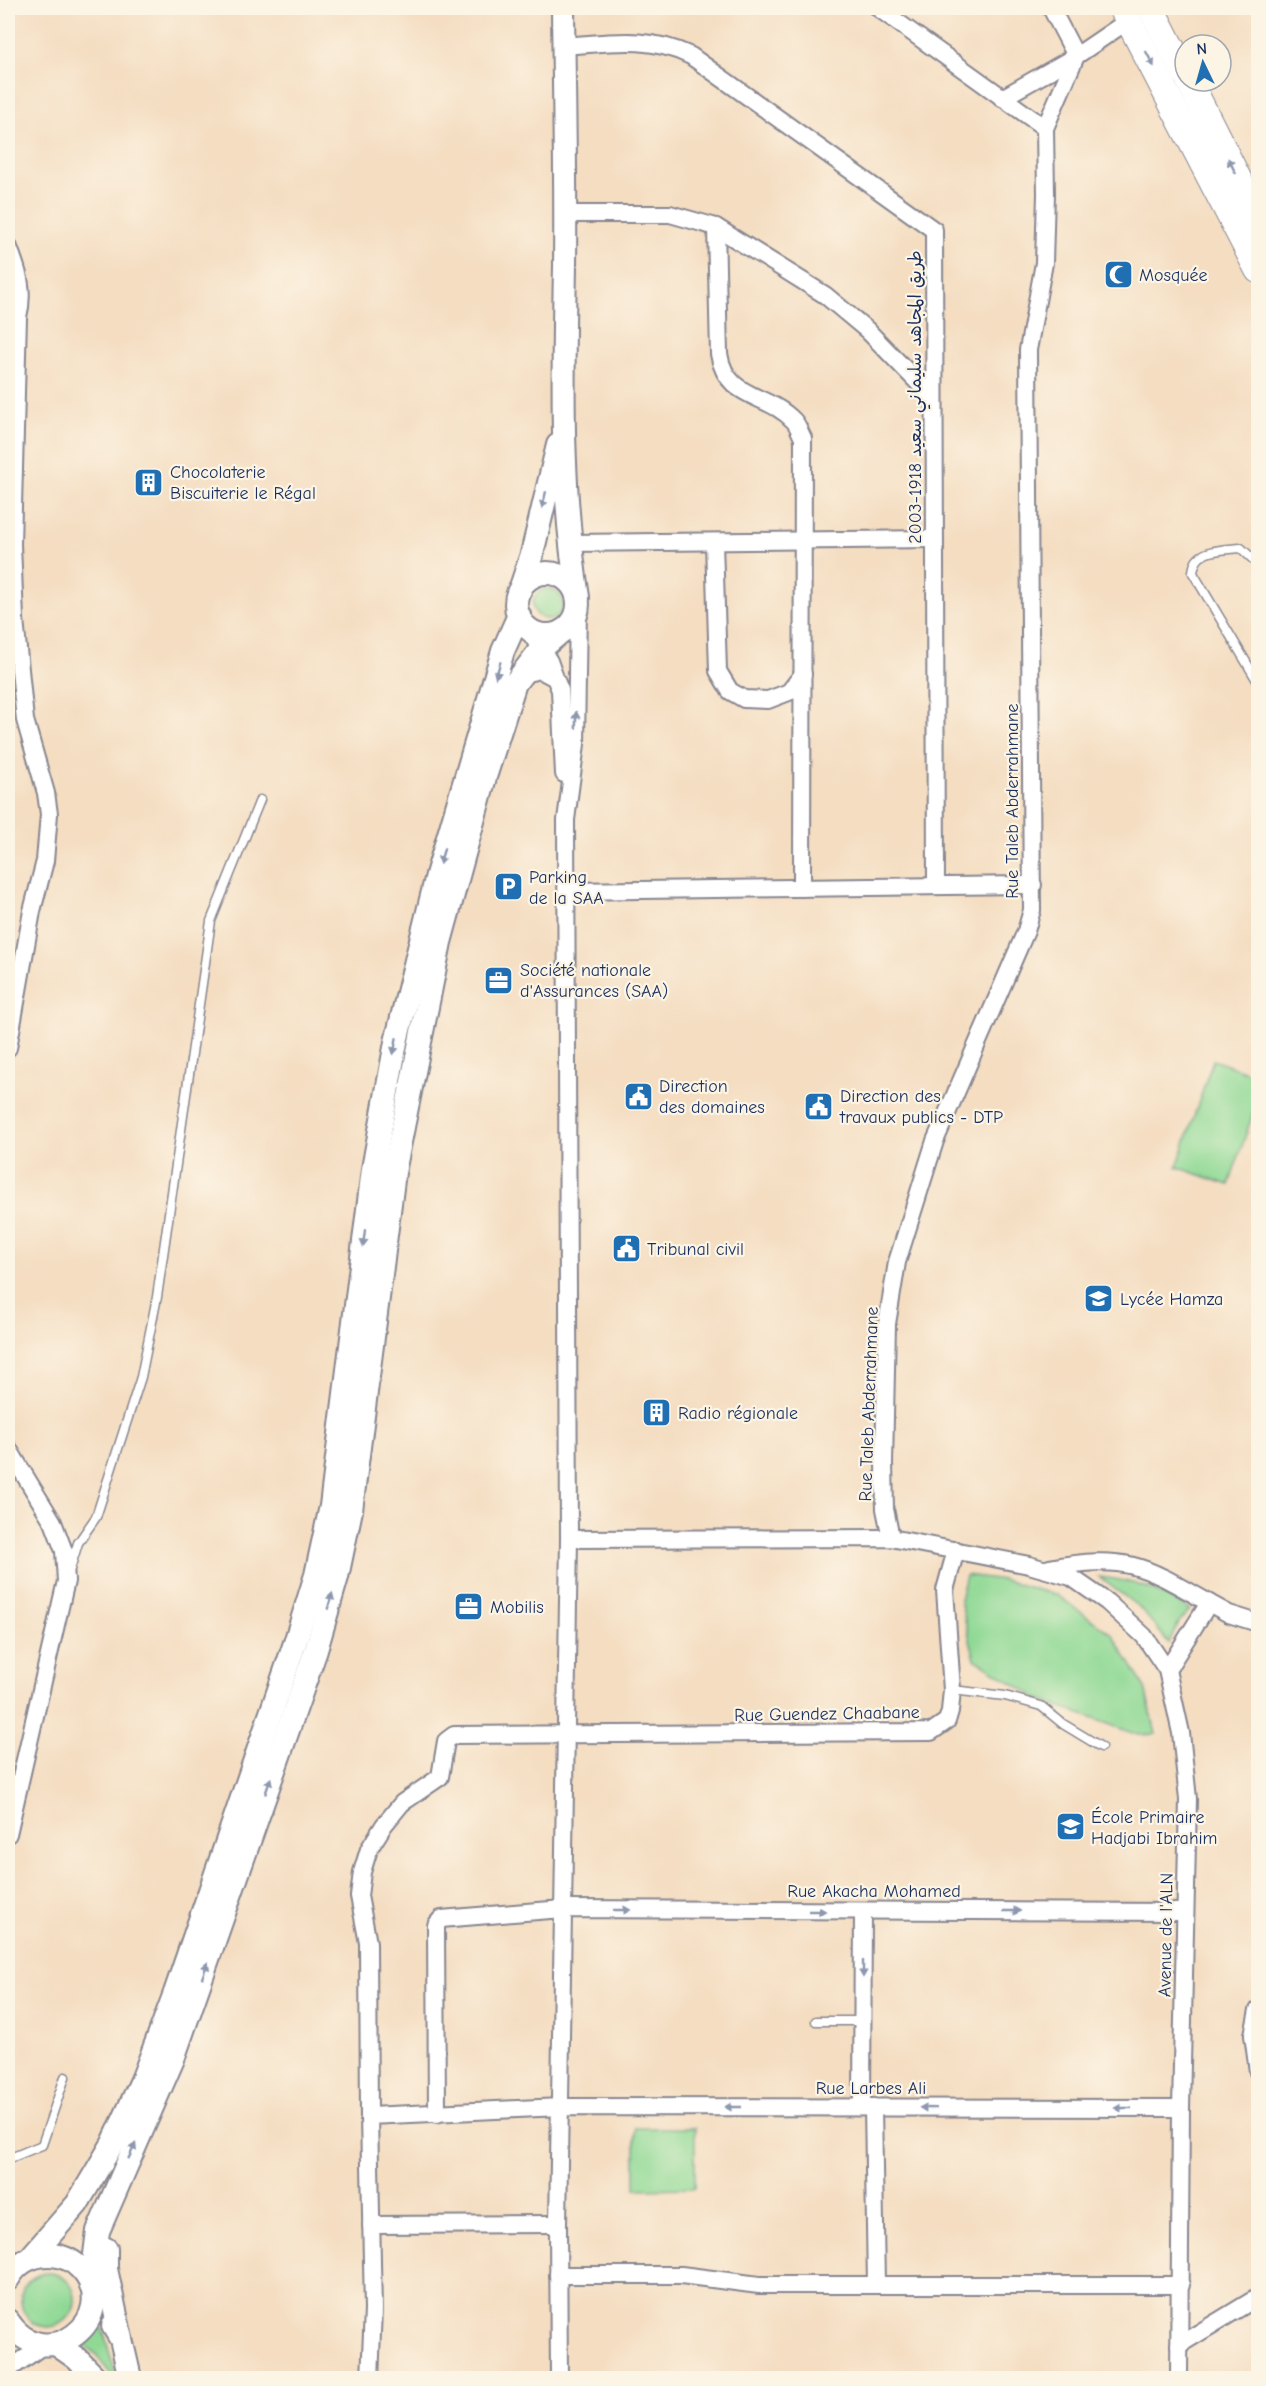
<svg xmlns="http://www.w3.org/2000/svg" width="1266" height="2386" viewBox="0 0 1266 2386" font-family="'Comic Neue','Playpen Sans Arabic',sans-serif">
  <rect width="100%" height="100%" fill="#fcf5e5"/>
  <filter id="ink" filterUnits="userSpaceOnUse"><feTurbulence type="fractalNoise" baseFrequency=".0167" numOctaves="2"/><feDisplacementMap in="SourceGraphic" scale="12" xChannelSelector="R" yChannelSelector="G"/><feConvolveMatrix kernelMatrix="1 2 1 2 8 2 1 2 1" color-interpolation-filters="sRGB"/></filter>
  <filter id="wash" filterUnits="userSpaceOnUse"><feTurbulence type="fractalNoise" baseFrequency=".008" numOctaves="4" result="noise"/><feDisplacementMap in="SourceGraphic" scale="24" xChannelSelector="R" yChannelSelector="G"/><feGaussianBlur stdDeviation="1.35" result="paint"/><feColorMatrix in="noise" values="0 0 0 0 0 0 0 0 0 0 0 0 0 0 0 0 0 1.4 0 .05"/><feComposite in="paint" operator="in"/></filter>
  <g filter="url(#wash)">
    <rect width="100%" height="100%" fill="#f4ddc1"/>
    <!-- green -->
    <g fill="#90d995" stroke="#56847a" stroke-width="1.5">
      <circle cx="548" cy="604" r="15"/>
      <path d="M1213 1060 1258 1076V1098L1229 1185 1177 1167Z"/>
      <path d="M966 1575 1003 1580 1057 1595 1113 1635 1145 1688 1156 1734 1138 1735 1037 1698 975 1659 960 1600Z"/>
      <path d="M1099 1577C1134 1580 1160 1591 1190 1610L1179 1622 1169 1643 1140 1608Z"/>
      <path d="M635 2128H695V2188L635 2189Z"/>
      <circle cx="48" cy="2300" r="27"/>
      <path d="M101 2324 117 2378H114L94 2353 83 2344Z"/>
    </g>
  </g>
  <g filter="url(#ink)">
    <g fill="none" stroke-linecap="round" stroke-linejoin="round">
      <defs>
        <g id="service">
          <path d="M1258 564 1241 548C1222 550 1194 548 1193 573L1258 682"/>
          <path d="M70 1569 78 1543 96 1517 141 1377 157 1297 211 921 260 800"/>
          <path d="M952 1690 1005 1696 1041 1706 1063 1724 1101 1747"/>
          <path d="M816 2021H863"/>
          <path d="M8 2159 42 2145 65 2077"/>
        </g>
        <g id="minor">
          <path d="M878 8 1045 128 1046 194 1044 263 1028 350 1032 910 1026 931 935 1141 897 1262 887 1324 884 1463 885 1509 891 1538"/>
          <path d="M563 46C610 43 648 35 691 56L934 230 936 886"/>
          <path d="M1002 98 1076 56 1051 8"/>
          <path d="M1045 128 1076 56 1129 20"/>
          <path d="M565 214H670L716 227 825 295 867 330 934 399"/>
          <path d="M716 227 719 354C727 401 767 392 794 421 798 425 800 433 803 438L802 888"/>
          <path d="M8 245C18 271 25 290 18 317L12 544 15 619 25 720 46 793 49 814 45 861 32 911 8 1048"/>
          <path d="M714 542 718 671 730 691 744 699 768 700 789 692 803 674"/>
          <path d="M571 543 934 539"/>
          <path d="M524 624 549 661 555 678"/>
          <path d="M520 678 527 673 540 670 555 678 560 690 564 774"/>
          <path d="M567 891 1033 885"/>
          <path d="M8 1448 53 1522 64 1551 66 1581 8 1834"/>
          <path d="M569 1539 891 1538 1029 1565 1071 1577 1107 1602 1144 1636 1167 1670 1181 1733 1188 1799 1181 2108 1179 2378"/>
          <path d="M1049 1568C1127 1554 1143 1565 1209 1603"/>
          <path d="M1167 1670 1209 1603 1229 1614 1258 1623"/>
          <path d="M1253 2035 1258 2010"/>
          <path d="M1258 2037 1253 2035 1258 2072"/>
          <path d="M862 2106 863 1911"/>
          <path d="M873 2107 876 2284"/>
          <path d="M437 2114 436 1925 441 1919 563 1909 1184 1912"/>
          <path d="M369 2116 368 1943 359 1896 362 1872 369 1849 384 1825 402 1803 440 1777 446 1741 454 1735 931 1732 947 1721 950 1711 952 1690 945 1590 956 1550"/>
          <path d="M371 2225 558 2224"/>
          <path d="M558 2275H681L759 2285H1181"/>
          <path d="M1179 2345 1258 2297"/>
          <path d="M8 2370 44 2345"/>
          <path d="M370 2378 373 2310 369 2116 561 2107 1181 2108"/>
          <path d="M559 2378 558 2224 569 1539 566 820 576 744 578 607"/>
        </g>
        <g id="secondary">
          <path d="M563 8C564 94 566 180 565 266 563 376 560 488 578 597"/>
          <circle cx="547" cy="604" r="31"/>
          <path d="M520 590 532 554 558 445"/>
          <path d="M106 2249V2269L121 2339"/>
          <path d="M30 2258 77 2204 113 2143 143 2078 175 1993 295 1643 316 1575 331 1506 373 1169 396 1042 437 875 503 651 519 615"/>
          <path d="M8 2279C17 2263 31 2255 49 2255 62 2255 74 2261 82 2270 123 2317 46 2379 8 2321"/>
          <path d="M91 2286 98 2231 173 2059 316 1650 337 1577 351 1510 394 1172 440 942 485 777 515 683 541 649 562 631"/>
          <path d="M113 2326 121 2339 130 2378"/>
          <path d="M56 2344 76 2358 96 2378"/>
        </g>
        <g id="primary">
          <path d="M1122 8 1258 270"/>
          <path d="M1151 8 1185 74"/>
          <path d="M1189 81 1258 218"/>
        </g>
      </defs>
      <!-- service casing -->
      <use href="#service" stroke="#888690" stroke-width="11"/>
      <!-- minor casing -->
      <use href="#minor" stroke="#888690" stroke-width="20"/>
      <!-- secondary casing -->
      <use href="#secondary" stroke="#888690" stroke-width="26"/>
      <!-- primary casing -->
      <use href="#primary" stroke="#888690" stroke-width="28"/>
      <!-- service -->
      <use href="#service" stroke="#fff" stroke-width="8"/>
      <!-- minor -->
      <use href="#minor" stroke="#fff" stroke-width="16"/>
      <!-- secondary -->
      <use href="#secondary" stroke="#fff" stroke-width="22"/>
      <!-- primary -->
      <use href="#primary" stroke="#fff" stroke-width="26"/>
    </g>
    <!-- one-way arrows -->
    <defs><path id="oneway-solid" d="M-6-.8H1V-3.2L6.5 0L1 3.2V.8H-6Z" transform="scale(1.5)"/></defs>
    <g fill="#8d97ae">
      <use href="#oneway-solid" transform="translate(1150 59) rotate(62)"/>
      <use href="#oneway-solid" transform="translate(1232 166) rotate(-117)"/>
      <use href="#oneway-solid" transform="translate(544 500) rotate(103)"/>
      <use href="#oneway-solid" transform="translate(498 670) rotate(107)"/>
      <use href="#oneway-solid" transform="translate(576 720) rotate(-89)"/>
      <use href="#oneway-solid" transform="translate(442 856) rotate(106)"/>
      <use href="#oneway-solid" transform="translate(395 1046) rotate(101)"/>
      <use href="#oneway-solid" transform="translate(364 1238) rotate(97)"/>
      <use href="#oneway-solid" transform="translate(330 1601) rotate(-74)"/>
      <use href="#oneway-solid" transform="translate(268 1786) rotate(-71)"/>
      <use href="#oneway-solid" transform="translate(622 1910)"/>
      <use href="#oneway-solid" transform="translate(817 1911)"/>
      <use href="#oneway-solid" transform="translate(1012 1911)"/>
      <use href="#oneway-solid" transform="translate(863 1969) rotate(90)"/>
      <use href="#oneway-solid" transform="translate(205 1970) rotate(-70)"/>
      <use href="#oneway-solid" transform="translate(733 2107) rotate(-180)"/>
      <use href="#oneway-solid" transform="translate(928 2108) rotate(-179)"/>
      <use href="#oneway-solid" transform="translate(1123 2108) rotate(180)"/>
      <use href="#oneway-solid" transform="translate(132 2151) rotate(-65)"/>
    </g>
  </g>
  <!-- icons -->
  <defs>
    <symbol id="mosque-square" viewBox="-11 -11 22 22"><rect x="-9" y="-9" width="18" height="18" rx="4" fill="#1f6fb2" stroke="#fcf5e5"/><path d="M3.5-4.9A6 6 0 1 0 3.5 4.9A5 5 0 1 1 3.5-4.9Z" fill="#fff"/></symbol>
    <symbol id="building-square" viewBox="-11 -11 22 22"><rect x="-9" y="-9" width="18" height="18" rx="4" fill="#1f6fb2" stroke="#fcf5e5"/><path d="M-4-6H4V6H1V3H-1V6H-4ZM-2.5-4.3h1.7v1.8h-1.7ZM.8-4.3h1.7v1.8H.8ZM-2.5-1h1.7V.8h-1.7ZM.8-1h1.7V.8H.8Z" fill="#fff"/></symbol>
    <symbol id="parking-square" viewBox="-11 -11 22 22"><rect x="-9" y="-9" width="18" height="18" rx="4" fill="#1f6fb2" stroke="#fcf5e5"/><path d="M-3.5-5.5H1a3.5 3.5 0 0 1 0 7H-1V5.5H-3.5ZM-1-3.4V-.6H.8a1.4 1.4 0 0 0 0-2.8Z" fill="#fff"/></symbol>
    <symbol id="office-square" viewBox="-11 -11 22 22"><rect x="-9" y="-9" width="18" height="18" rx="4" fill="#1f6fb2" stroke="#fcf5e5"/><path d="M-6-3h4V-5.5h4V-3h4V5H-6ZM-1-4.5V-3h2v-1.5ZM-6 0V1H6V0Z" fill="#fff"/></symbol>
    <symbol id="civic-square" viewBox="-11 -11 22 22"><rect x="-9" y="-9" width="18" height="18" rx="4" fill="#1f6fb2" stroke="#fcf5e5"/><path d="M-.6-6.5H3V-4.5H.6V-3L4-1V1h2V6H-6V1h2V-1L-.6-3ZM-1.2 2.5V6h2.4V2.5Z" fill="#fff"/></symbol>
    <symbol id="school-square" viewBox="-11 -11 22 22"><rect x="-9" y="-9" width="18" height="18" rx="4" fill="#1f6fb2" stroke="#fcf5e5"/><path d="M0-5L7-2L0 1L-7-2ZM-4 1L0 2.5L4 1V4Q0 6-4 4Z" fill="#fff"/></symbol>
  </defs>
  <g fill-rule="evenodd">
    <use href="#mosque-square" x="1102" y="258" width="33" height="33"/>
    <use href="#building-square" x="132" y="466" width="33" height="33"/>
    <use href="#parking-square" x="492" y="870" width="33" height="33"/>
    <use href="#office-square" x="482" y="964" width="33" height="33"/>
    <use href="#civic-square" x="622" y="1080" width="33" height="33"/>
    <use href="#civic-square" x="802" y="1090" width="33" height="33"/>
    <use href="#civic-square" x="610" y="1232" width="33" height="33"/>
    <use href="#school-square" x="1082" y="1282" width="33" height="33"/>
    <use href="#building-square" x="640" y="1396" width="33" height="33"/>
    <use href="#office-square" x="452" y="1590" width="33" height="33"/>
    <use href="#school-square" x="1054" y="1810" width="33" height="33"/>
  </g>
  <g text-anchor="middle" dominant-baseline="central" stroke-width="4.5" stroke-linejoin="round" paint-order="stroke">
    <!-- poi labels -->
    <g font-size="18" fill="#1b2f5e" stroke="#fcf5e5" text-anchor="start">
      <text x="1139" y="275">Mosquée</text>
      <text x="170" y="472">Chocolaterie<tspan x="170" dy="21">Biscuiterie le Régal</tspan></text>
      <text x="529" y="877">Parking<tspan x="529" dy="21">de la SAA</tspan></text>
      <text x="520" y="970">Société nationale<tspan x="520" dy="21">d'Assurances (SAA)</tspan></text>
      <text x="659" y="1086">Direction<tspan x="659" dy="21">des domaines</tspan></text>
      <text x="840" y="1096">Direction des<tspan x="840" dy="21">travaux publics - DTP</tspan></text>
      <text x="647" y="1249">Tribunal civil</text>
      <text x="1120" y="1299">Lycée Hamza</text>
      <text x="678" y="1413">Radio régionale</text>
      <text x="490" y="1607">Mobilis</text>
      <text x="1091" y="1817">École Primaire<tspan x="1091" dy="21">Hadjabi Ibrahim</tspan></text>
    </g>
    <!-- street labels -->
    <g font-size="18" fill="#1b2f5e" stroke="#fcf5e5">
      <text transform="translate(915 397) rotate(-90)">طريق المجاهد سليماني سعيد 1918-2003</text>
      <text transform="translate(1012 801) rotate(-90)">Rue Taleb Abderrahmane</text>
      <text transform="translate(869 1404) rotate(-88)">Rue Taleb Abderrahmane</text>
      <text transform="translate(827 1714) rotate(-1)">Rue Guendez Chaabane</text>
      <text x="874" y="1891">Rue Akacha Mohamed</text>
      <text transform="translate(1166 1935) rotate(-89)">Avenue de l'ALN</text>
      <text x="871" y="2088">Rue Larbes Ali</text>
    </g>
  </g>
  <!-- margin -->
  <rect width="1266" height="2386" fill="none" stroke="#fcf5e5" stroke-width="30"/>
  <!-- north arrow -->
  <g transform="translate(1203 63) rotate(355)"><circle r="28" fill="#fcf5e5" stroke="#a2a6af" stroke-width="1.5"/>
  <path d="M0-4.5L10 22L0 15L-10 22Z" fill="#1f6fb2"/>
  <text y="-9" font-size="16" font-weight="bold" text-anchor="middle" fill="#1b2f5e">N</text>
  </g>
</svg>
